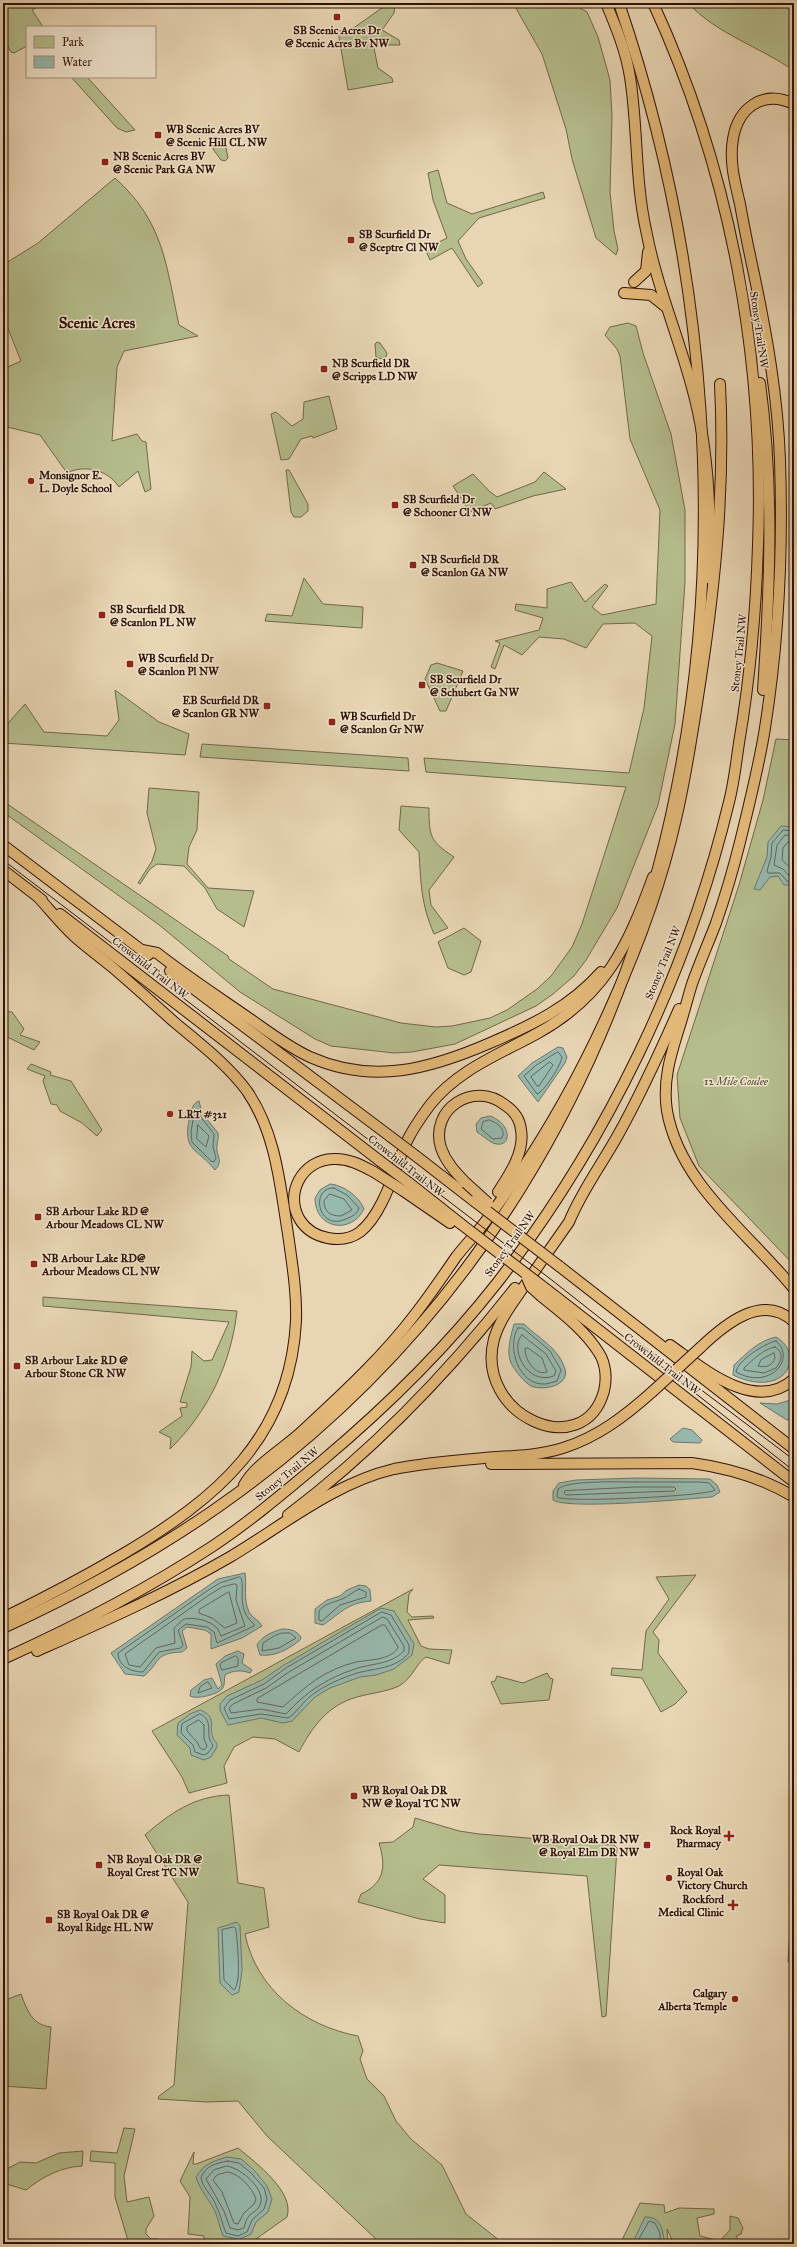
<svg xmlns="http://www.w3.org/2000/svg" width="797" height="2247" viewBox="0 0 797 2247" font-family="'IM FELL Great Primer',serif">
  <rect width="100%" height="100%" fill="#e8d5b3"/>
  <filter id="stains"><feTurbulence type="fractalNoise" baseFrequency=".005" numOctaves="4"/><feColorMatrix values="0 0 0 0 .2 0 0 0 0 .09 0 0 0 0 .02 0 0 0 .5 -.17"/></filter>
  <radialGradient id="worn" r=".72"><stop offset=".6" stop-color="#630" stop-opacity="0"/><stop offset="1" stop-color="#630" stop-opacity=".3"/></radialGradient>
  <!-- green -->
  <g fill="#b5bd8d" stroke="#726748">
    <path d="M3 3H45L32 10 43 27H27V46L14 53 11 52 3 38Z"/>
    <path d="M389 3H395L394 13 382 30 399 40 400 45H377L374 48 378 68 392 78 393 82 348 90 338 31 352 29Z"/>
    <path d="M513 3H576L578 7 587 12 598 37 610 80 612 116 610 192 614 231 618 249 616 255 596 238 572 159 566 129 542 54Z"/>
    <path d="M688 3H794V71C759 46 718 35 688 3Z"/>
    <path d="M71 77H87L135 130 126 132 117 128Z"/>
    <path d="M219 140 225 142 228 158 225 161 221 160 213 149 214 144Z"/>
    <path d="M438 170 447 203 472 214 543 192 545 198 479 218 458 241 466 259 483 283 478 287 452 248 430 260 425 249 447 238 433 200 428 173Z"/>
    <path d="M115 178C164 222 166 265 179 325L198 336 124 351 117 367 112 441 137 434 142 441 146 442 151 489 145 492 138 471 119 487C108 470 85 464 67 473L40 435 3 426V369L21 361 3 316V265L38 243Z"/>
    <path d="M628 323 636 326 643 353 671 434 685 510V582L675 724 658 805 617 908 586 960 574 976 553 994 536 1006 455 1044 412 1052 394 1053 331 1046 315 1039 240 992 158 924 3 812V801L228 956 229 959 273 989 401 1023 436 1027 452 1026 490 1018 507 1010 537 989 551 976 572 947 582 924 626 787 426 772 424 758 629 773 644 708 652 636 635 623 603 624 586 648 564 639 539 637 522 655 504 645 495 669 491 667 500 643 495 641 539 630 543 618 515 610 516 604 547 608V589L571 582 585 602 605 584 608 586 592 607 602 615 656 604 660 510 630 439 620 356 617 349 605 335 610 327Z"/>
    <path d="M377 342 380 343 387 353 386 357 382 359 376 357 375 344Z"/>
    <path d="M329 396 337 429 313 438 312 436 301 439 289 459 281 460 271 414 276 412 292 426 303 419 304 402Z"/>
    <path d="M286 470H289L308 504V511L301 517H294L291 512Z"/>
    <path d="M544 472 566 489 533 496 495 509 491 503 470 512 453 486 473 474 489 491 497 497 535 482Z"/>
    <path d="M304 578 323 604 363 607 362 628 265 621 267 614 292 616Z"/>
    <path d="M437 663 463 671 446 711H440L425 679 431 665Z"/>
    <path d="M115 690 159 722 189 734 185 755 3 743V729L25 704 44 732 107 736 119 720Z"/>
    <path d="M776 739 794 740V1265L699 1166 680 1118 677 1075 739 885 763 800Z"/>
    <path d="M202 744 408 758 409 771 200 757Z"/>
    <path d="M149 788 199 792 197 830 189 847 187 864 208 888 254 891 244 927 217 909 205 888 184 866 157 864 150 869 140 884 138 883 152 861 156 849 147 813Z"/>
    <path d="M401 806 429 808C429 837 430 841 454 857L429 890 431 905 448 928 434 934C421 904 421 884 419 852L399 830Z"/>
    <path d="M464 928 481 941 471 972 464 975 448 968 438 942Z"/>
    <path d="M3 1011 12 1012 24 1029 20 1035 40 1042 34 1050 3 1035Z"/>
    <path d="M31 1064 51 1072 50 1075 71 1081 102 1130 97 1136 82 1123 60 1111 57 1105 51 1104 43 1081 45 1076 27 1069Z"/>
    <path d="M43 1297 237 1311C231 1364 208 1412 170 1449L171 1438 159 1432 182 1416 180 1408 187 1407V1403L180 1402 191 1367 192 1351 204 1361 212 1360 229 1322 43 1306Z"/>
    <path d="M696 1575 653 1632 659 1640 658 1653 687 1692 675 1704 661 1712 642 1678 611 1675 612 1668 642 1670 646 1631 669 1599 656 1577Z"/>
    <path d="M413 1589 409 1594 407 1612 412 1617 433 1616 434 1618 408 1620 421 1646 429 1649 452 1650 449 1664 426 1657C417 1662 413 1678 399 1686 386 1692 371 1693 357 1697 328 1705 312 1727 299 1752L275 1739 253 1737 234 1747 224 1766 227 1783 189 1793 182 1777 152 1731Z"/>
    <path d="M547 1673 550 1678 553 1679 549 1700 501 1704 491 1682 495 1681 497 1676 523 1683Z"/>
    <path d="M229 1795 238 1883 264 1888 269 1927 245 1934C256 1989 304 2026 358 2036L363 2051 360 2059 367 2079 384 2096 396 2121 411 2139 442 2165 466 2214 504 2244H374L378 2241 267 2136 238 2101 207 2102 158 2099 159 2096 174 2085 188 1902 145 1835C170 1813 195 1796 229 1795Z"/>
    <path d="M415 1818 459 1831 479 1834 614 1845 617 1848 606 2016 602 2017 587 1876 439 1865 423 1879 445 1895V1923L420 1919 358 1902 361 1894C385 1883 386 1866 379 1843L393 1842 413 1827Z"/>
    <path d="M791 1912H794V1962H788Z"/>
    <path d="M21 1994C27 2010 32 2025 51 2027L46 2089 3 2086V2001Z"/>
    <path d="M124 2128 135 2129 124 2176 127 2202 149 2197 154 2216 146 2229V2234L151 2239H158L162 2244H129L115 2197V2163L90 2161 91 2151 117 2153Z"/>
    <path d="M238 2148C256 2163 295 2192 287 2217L256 2239 305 2244 328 2240 352 2244H204V2236L188 2234 190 2197 180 2181 194 2152 193 2164H196Z"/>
    <path d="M83 2151 82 2166C61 2167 42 2177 26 2190L3 2183V2171L20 2162 36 2163 59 2153Z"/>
    <path d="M640 2203 664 2205 665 2213 679 2208 714 2209V2214L697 2218 700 2236 720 2241 730 2230V2216L738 2218 743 2228 741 2234 736 2236 741 2243 674 2244 667 2229 668 2244H620Z"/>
  </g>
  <!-- water -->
  <g fill="#97b9ae" stroke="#6d766a">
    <path d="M781 826 794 827V885H784L778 876 770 877 760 890 754 889 767 857 768 842Z"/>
    <path d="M558 1047 563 1048 567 1057 565 1063 538 1102 518 1076 532 1063Z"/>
    <path d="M199 1101 202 1113 218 1133C219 1138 217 1141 217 1146 216 1156 224 1161 215 1170 198 1148 181 1152 190 1116 191 1110 193 1103 199 1101Z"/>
    <path d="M490 1116C514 1125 511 1150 493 1143 487 1140 482 1135 477 1132L476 1124 481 1118Z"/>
    <path d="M330 1184C343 1185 359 1196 364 1209 351 1235 315 1229 315 1198L320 1190Z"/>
    <path d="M514 1324H524C538 1338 559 1348 565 1369 570 1386 543 1391 531 1386 524 1382 515 1371 511 1363 506 1352 511 1335 514 1324Z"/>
    <path d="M776 1337C794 1347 796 1371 775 1380 761 1385 745 1381 733 1375L734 1365C747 1353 758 1341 776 1337Z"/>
    <path d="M794 1399V1418L787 1420 760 1403 777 1404Z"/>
    <path d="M683 1428 692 1430 702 1440 700 1443 673 1442 670 1439Z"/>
    <path d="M636 1478 710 1479 717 1485 720 1492 712 1497C688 1499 567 1510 553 1500V1491L559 1483 576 1480Z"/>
    <path d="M245 1573C247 1586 243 1599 249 1612 252 1618 259 1620 262 1626L242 1638 211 1649V1634L205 1630 187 1627 182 1631 187 1648 182 1652C154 1653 161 1662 144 1676L125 1674 111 1653 218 1579Z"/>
    <path d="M359 1585 366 1586 370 1590 371 1601C347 1603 341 1613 323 1625L315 1623V1609L327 1600 340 1596 347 1590Z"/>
    <path d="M381 1608 394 1611 414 1644 412 1655 394 1669 376 1675 360 1677 330 1688 315 1697 292 1721 283 1723 261 1718 228 1725 220 1710V1704L227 1696 262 1680 284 1665Z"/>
    <path d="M282 1629C290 1629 296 1630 301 1637L300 1640C289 1649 275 1657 260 1655L257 1645C262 1636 272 1632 282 1629Z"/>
    <path d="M238 1651 244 1654 242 1663 252 1670 250 1673C242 1670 233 1670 225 1675 224 1679 225 1684 223 1688 219 1694 197 1700 190 1696L191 1690 204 1680 212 1678 218 1689 222 1685 216 1664 225 1656Z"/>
    <path d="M200 1710C218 1717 208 1726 213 1738 215 1742 217 1742 217 1747L211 1757 204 1760 191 1755 190 1748 177 1735 178 1723 190 1714Z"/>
    <path d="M237 1922 240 1926 242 1970 239 1992 232 1995 220 1983 218 1928Z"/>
    <path d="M227 2157 241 2159 254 2170 267 2186 272 2199 268 2212 256 2222 251 2234 240 2239 247 2244H225L237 2239 223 2236C220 2229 219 2221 216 2214 211 2201 200 2191 196 2177 204 2164 213 2161 227 2157Z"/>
    <path d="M645 2217C663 2217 662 2231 665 2244H632Z"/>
  </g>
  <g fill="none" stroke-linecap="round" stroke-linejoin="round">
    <!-- shore -->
    <g stroke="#636559" stroke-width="1">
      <path d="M794 831 783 830 772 843 771 857 767 871 768 873H780L787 881 794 883"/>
      <path d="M794 836 785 835 777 845 774 865 783 869 790 877 794 878"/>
      <path d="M794 842H788L783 848 782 860 794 871"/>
      <path d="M558 1052 562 1057C561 1065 544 1092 537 1094L524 1076 535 1066Z"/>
      <path d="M550 1062 553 1065 539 1086H537L531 1077Z"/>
      <path d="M197 1112 214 1134 213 1147 216 1158 214 1162 211 1161 192 1142 191 1132 194 1114Z"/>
      <path d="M489 1120C498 1123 506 1129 502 1138L493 1139 481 1129 483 1122Z"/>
      <path d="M198 1125 209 1136 206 1147 197 1139Z"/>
      <path d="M334 1188 347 1195 359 1208C357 1214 353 1216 348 1218 318 1234 309 1187 334 1188Z"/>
      <path d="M330 1194 344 1199 352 1210 341 1216C330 1216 324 1212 324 1201Z"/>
      <path d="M518 1328H523L550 1351 561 1370 557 1381C553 1382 548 1384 544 1384 519 1385 506 1347 518 1328Z"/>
      <path d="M522 1335 546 1354 556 1371 554 1376C526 1386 509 1347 522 1335Z"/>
      <path d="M776 1341C797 1358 770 1391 736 1372 737 1361 765 1343 776 1341Z"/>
      <path d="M775 1347C784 1352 782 1360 776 1368L764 1373 744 1370V1368C753 1360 763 1349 775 1347Z"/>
      <path d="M528 1348 542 1358 547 1372C535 1376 525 1360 525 1349Z"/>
      <path d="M774 1353 775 1358C772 1366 766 1368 758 1366L761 1360Z"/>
      <path d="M636 1482H700L709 1483 715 1490C709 1496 564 1503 557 1497L558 1489C568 1480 620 1482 636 1482Z"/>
      <path d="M636 1487H674L676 1489 674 1491 566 1495 564 1493 565 1491Z"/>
      <path d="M240 1577C247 1584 234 1608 254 1624V1626L217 1643 214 1632 207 1627 186 1624 178 1630 183 1645 181 1648 159 1652 143 1672C131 1672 118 1666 118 1653L207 1591 220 1583Z"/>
      <path d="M235 1584 237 1585 236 1600 245 1626 221 1636C220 1634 219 1631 217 1628 209 1620 195 1617 184 1619L174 1628 175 1643 156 1648 140 1667 129 1665 125 1654 209 1595 222 1587Z"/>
      <path d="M359 1589 366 1592V1597L340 1605 322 1621 319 1620V1611C325 1603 333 1603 342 1599 348 1597 352 1592 359 1589Z"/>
      <path d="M229 1592 237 1623 225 1628 212 1618 199 1613V1610Z"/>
      <path d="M382 1612 391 1615 409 1645V1653C395 1669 376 1668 357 1673 342 1678 325 1685 312 1695 303 1701 297 1713 288 1718L261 1714 229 1719 224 1708 230 1700 264 1684 286 1668Z"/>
      <path d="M383 1617 387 1619 404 1646V1651C390 1665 372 1663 355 1669 327 1678 306 1692 286 1714L261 1709 231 1713 229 1708 233 1704 266 1688 289 1672Z"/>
      <path d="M382 1625H385L398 1647C393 1660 367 1660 356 1662 324 1670 306 1686 283 1707L257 1702V1699Z"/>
      <path d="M282 1633H290L296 1638 279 1648 262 1651 263 1643 274 1636Z"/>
      <path d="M236 1656 238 1658V1666L222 1670 220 1666 221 1663Z"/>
      <path d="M208 1682 212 1688 198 1693 200 1687Z"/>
      <path d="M200 1714C211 1718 208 1728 209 1737 209 1740 212 1743 213 1746L208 1753 204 1755 195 1752 193 1745 181 1733 182 1724Z"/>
      <path d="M199 1720 204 1725V1739L207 1746 204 1750 200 1748 197 1742 187 1731V1727Z"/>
      <path d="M234 1927 236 1929C237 1941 242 1982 234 1990L224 1980 222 1930Z"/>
      <path d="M228 2161 239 2163 251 2173 264 2188 267 2199 264 2209 252 2220 247 2232 238 2236 226 2233C222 2223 220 2213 215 2203 211 2194 203 2188 201 2178 205 2166 216 2163 228 2161Z"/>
      <path d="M227 2166C241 2168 267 2190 260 2205 258 2211 252 2212 249 2216 246 2219 245 2224 244 2228L238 2230 230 2228 224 2211 206 2179 214 2170Z"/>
      <path d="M228 2172C240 2174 252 2188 256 2199L254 2204 244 2213 238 2224 234 2223 222 2192 213 2180 217 2175Z"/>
      <path d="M636 2244 649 2221 655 2223 660 2233V2244"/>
    </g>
    <defs>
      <g id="highway">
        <path d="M606 3C616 27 626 51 630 77 638 128 635 180 646 230 656 283 677 333 691 384 709 447 712 513 708 578"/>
        <path d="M794 104C763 89 738 108 733 139 729 161 735 183 740 204 744 227 749 251 754 274 767 336 778 398 780 461 783 550 779 639 765 728 759 766 749 805 740 842 733 870 725 897 716 923 708 944 699 964 692 984 688 997 685 1009 681 1022 672 1051 662 1079 667 1111 680 1185 750 1234 794 1289"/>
        <path d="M634 282 646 271 648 252"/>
        <path d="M624 293 651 295 666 307"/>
        <path d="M760 383C774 485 770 587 763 690"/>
        <path d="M3 845 148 955"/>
        <path d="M3 870 42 900"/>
        <path d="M60 914 380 1161"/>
        <path d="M142 950 157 953C185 975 214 994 243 1014 265 1029 286 1046 310 1057 373 1085 430 1069 490 1043 532 1025 570 1007 601 972"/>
        <path d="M170 971 391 1137"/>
        <path d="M416 1156 474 1201"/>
        <path d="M374 1172C361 1165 348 1158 333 1159 302 1160 284 1194 300 1220 312 1239 342 1245 360 1232 383 1214 395 1169 406 1143 412 1130 421 1117 430 1105 457 1070 500 1054 538 1033 605 996 628 946 653 877"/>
        <path d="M408 1182 461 1224"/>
        <path d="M466 1183C455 1172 446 1162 441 1148 429 1109 474 1080 505 1105 514 1111 520 1119 521 1130 525 1152 509 1175 498 1192"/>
        <path d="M402 1190 450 1223"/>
        <path d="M559 1266 794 1449"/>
        <path d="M546 1289 794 1482"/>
        <path d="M541 1296C562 1313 585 1330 599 1353 606 1364 607 1379 604 1391 584 1464 474 1416 494 1339 500 1318 515 1300 527 1282 541 1262 555 1242 569 1222 581 1192 602 1164 618 1135 641 1094 660 1052 679 1009"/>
        <path d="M670 1345C703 1368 755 1414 794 1379"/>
        <path d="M701 1347C724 1325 763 1292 794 1322"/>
        <path d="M491 1464 692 1463C728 1468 763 1478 794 1497"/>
        <path d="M244 1485C255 1465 281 1450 299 1434 340 1396 382 1358 416 1313 430 1295 443 1276 456 1257 466 1244 478 1232 488 1218 537 1152 580 1077 613 1002 639 944 662 881 676 819 687 772 694 724 701 677 716 579 725 483 720 384"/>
        <path d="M288 1515C374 1450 449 1372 515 1288"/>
        <path d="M3 1618C44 1598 84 1577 123 1554 216 1499 290 1438 296 1321 297 1292 292 1263 288 1234 280 1185 276 1133 247 1091 227 1064 199 1043 173 1021 153 1003 132 984 112 967 99 956 86 947 74 936 61 924 50 910 38 897"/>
        <path d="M3 1628C86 1590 166 1546 239 1492 706 1150 797 527 619 3"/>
        <path d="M37 1651C102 1622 168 1593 230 1557 282 1526 334 1483 394 1469 428 1462 462 1460 496 1457 518 1456 541 1455 563 1448 598 1437 625 1416 652 1392"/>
        <path d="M3 1659C76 1626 146 1590 213 1546 252 1520 287 1490 323 1460 386 1407 446 1348 497 1283 606 1142 687 976 729 802 734 783 736 763 739 743 750 678 756 612 758 545 765 360 731 172 653 3"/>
      </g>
    </defs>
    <!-- highway casing -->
    <use href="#highway" stroke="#2f1104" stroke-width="12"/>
    <!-- highway -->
    <use href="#highway" stroke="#e4ba7a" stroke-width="10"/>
    <!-- tram -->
    <g stroke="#2f1104" stroke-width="1">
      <path d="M3 860 553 1281 794 1471"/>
      <path d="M630 1336 794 1460"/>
    </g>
    <defs>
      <g id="highway-bridge">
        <path d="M391 1137 416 1156"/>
        <path d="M380 1161 408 1182"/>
        <path d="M374 1172 402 1190"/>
        <path d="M466 1183 488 1203"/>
        <path d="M474 1201 559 1266"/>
        <path d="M461 1224 546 1289"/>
        <path d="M527 1278 531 1287 541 1296"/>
        <path d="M652 1392 701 1347"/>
      </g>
    </defs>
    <!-- highway-bridge casing -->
    <use href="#highway-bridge" stroke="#2f1104" stroke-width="12" stroke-linecap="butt"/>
    <!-- highway-bridge -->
    <use href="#highway-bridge" stroke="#e4ba7a" stroke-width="10"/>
  </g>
  <!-- markers -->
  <g fill="#8f2418" stroke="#f0e4ce" stroke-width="1.5">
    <rect x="333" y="13" width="8" height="8" rx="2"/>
    <rect x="154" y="131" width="8" height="8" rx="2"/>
    <rect x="101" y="158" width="8" height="8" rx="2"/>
    <rect x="347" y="236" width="8" height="8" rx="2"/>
    <rect x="320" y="365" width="8" height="8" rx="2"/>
    <circle cx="31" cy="481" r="4"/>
    <rect x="391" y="501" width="8" height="8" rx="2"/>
    <rect x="409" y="561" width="8" height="8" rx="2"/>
    <rect x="98" y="611" width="8" height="8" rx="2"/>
    <rect x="126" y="660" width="8" height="8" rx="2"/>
    <rect x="418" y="681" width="8" height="8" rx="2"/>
    <rect x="263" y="702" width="8" height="8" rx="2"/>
    <rect x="328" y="718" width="8" height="8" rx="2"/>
    <circle cx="170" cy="1114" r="4"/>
    <rect x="34" y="1213" width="8" height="8" rx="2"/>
    <rect x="30" y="1260" width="8" height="8" rx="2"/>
    <rect x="13" y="1362" width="8" height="8" rx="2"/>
    <rect x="350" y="1792" width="8" height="8" rx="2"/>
    <path d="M727 1830h4v4h4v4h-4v4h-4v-4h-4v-4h4z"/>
    <rect x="643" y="1841" width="8" height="8" rx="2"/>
    <rect x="95" y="1861" width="8" height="8" rx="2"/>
    <circle cx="669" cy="1878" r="4"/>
    <path d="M731 1899h4v4h4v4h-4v4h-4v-4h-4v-4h4z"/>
    <rect x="45" y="1916" width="8" height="8" rx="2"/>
    <circle cx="735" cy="1999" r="4"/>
  </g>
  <g text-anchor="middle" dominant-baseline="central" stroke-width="3" stroke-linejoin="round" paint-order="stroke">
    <!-- poi labels -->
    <g font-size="11" font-weight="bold" fill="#2f1104" stroke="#f0e4ce" text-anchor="start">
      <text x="337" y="30" text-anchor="middle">SB Scenic Acres Dr<tspan x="337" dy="13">@ Scenic Acres Bv NW</tspan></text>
      <text x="166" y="129">WB Scenic Acres BV<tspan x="166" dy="13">@ Scenic Hill CL NW</tspan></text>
      <text x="113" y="156">NB Scenic Acres BV<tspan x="113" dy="13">@ Scenic Park GA NW</tspan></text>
      <text x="359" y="234">SB Scurfield Dr<tspan x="359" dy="13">@ Sceptre Cl NW</tspan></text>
      <text x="332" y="363">NB Scurfield DR<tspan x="332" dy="13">@ Scripps LD NW</tspan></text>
      <text x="39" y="475">Monsignor E.<tspan x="39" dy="13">L. Doyle School</tspan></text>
      <text x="403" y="499">SB Scurfield Dr<tspan x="403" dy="13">@ Schooner Cl NW</tspan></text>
      <text x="421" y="559">NB Scurfield DR<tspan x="421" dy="13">@ Scanlon GA NW</tspan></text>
      <text x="110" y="609">SB Scurfield DR<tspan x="110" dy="13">@ Scanlon PL NW</tspan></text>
      <text x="138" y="658">WB Scurfield Dr<tspan x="138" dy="13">@ Scanlon Pl NW</tspan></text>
      <text x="430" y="679">SB Scurfield Dr<tspan x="430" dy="13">@ Schubert Ga NW</tspan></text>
      <text x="259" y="700" text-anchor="end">EB Scurfield DR<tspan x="259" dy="13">@ Scanlon GR NW</tspan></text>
      <text x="340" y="716">WB Scurfield Dr<tspan x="340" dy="13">@ Scanlon Gr NW</tspan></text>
      <text x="178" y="1114">LRT #321</text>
      <text x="46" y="1211">SB Arbour Lake RD @<tspan x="46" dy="13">Arbour Meadows CL NW</tspan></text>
      <text x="42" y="1258">NB Arbour Lake RD@<tspan x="42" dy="13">Arbour Meadows CL NW</tspan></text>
      <text x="25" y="1360">SB Arbour Lake RD @<tspan x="25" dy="13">Arbour Stone CR NW</tspan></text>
      <text x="362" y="1790">WB Royal Oak DR<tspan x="362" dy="13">NW @ Royal TC NW</tspan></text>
      <text x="721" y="1830" text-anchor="end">Rock Royal<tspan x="721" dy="13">Pharmacy</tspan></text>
      <text x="639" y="1839" text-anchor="end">WB Royal Oak DR NW<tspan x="639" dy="13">@ Royal Elm DR NW</tspan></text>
      <text x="107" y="1859">NB Royal Oak DR @<tspan x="107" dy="13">Royal Crest TC NW</tspan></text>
      <text x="677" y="1872">Royal Oak<tspan x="677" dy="13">Victory Church</tspan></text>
      <text x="724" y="1899" text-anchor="end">Rockford<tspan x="724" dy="13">Medical Clinic</tspan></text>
      <text x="57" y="1914">SB Royal Oak DR @<tspan x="57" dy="13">Royal Ridge HL NW</tspan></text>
      <text x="727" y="1993" text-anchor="end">Calgary<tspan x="727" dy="13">Alberta Temple</tspan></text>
    </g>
    <!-- street labels -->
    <g font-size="11" fill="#2f1104" stroke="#f0e4ce">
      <text transform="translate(759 330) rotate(82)">Stoney Trail NW</text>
      <text transform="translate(739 653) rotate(-84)">Stoney Trail NW</text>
      <text transform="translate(663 963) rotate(-68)">Stoney Trail NW</text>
      <text transform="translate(150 968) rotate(38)">Crowchild Trail NW</text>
      <text transform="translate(406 1166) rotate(38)">Crowchild Trail NW</text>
      <text transform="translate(510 1244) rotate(-54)">Stoney Trail NW</text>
      <text transform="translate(662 1364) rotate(38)">Crowchild Trail NW</text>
      <text transform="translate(287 1474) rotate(-39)">Stoney Trail NW</text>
    </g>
    <!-- park labels -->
    <g font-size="11" font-style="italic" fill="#57452d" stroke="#f0e4ce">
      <text x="736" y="1081">12 Mile Coulee</text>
    </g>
    <!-- district labels -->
    <g font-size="15" font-weight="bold" fill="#2f1104" stroke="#f0e4ce">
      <text x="97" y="323">Scenic Acres</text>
    </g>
  </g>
  <!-- margin -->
  <rect width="797" height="2247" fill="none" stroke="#e8d5b3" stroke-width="16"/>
  <rect x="4" y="4" width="789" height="2239" fill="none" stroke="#2f1104" stroke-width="2"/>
  <rect x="8" y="8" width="781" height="2231" fill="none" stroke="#2f1104"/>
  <!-- legend -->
  <rect x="26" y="26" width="130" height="52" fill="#f0e4ce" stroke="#a3907d"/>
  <rect x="34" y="36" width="20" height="12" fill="#b5bd8d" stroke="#a3907d"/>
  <text x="62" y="46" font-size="12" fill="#2f1104">Park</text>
  <rect x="34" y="56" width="20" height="12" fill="#97b9ae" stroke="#a3907d"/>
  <text x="62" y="66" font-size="12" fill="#2f1104">Water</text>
  <rect width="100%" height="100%" filter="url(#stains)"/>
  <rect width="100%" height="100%" fill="url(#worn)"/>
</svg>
